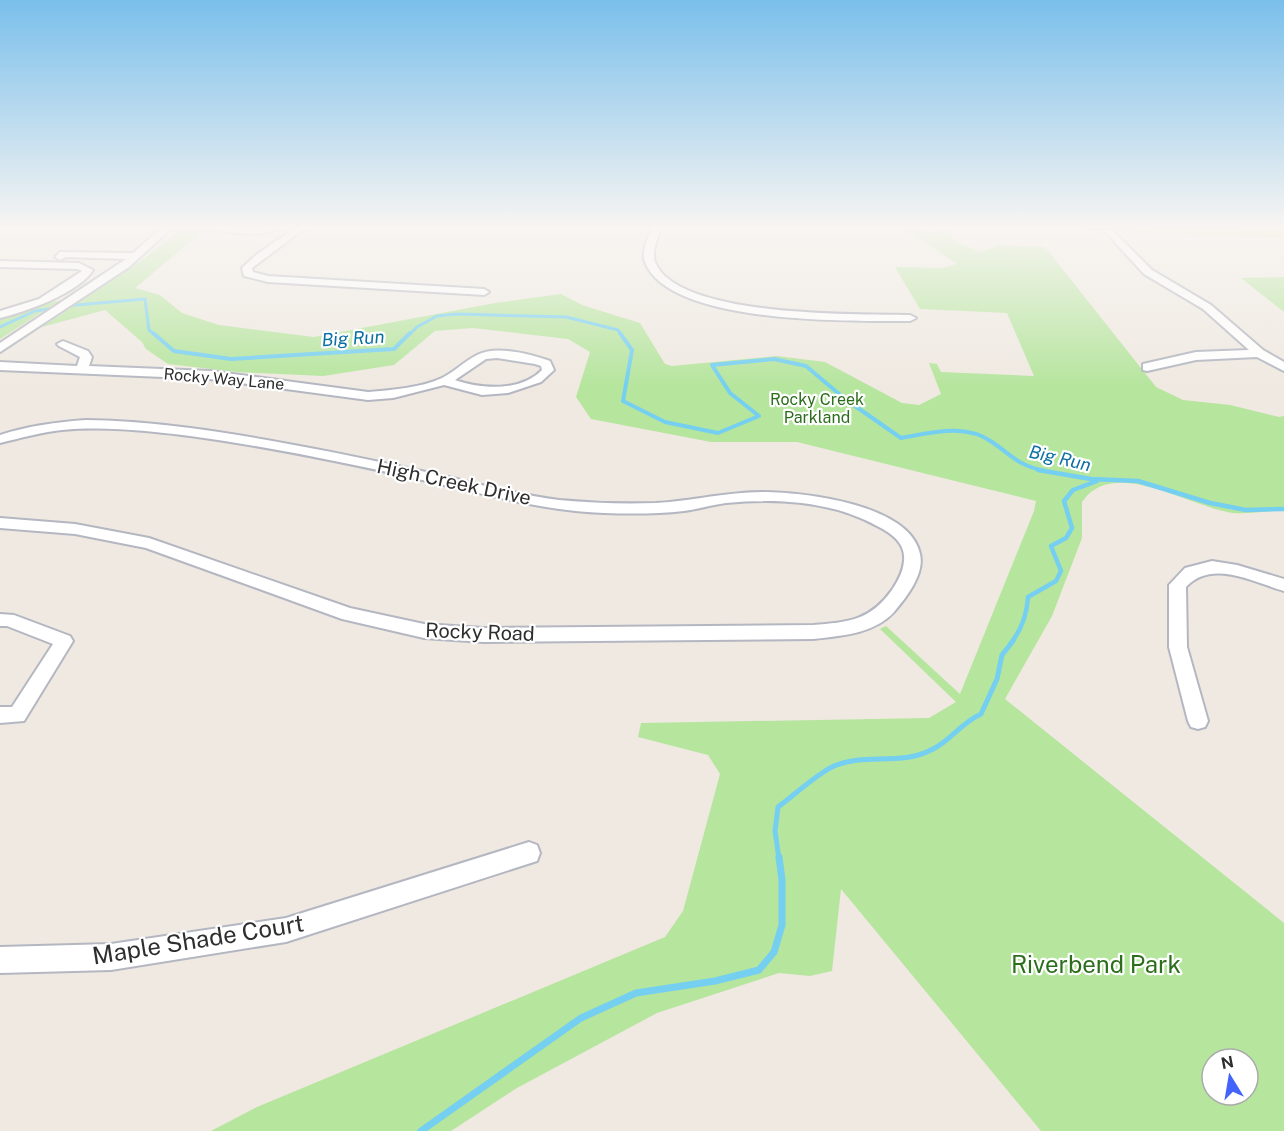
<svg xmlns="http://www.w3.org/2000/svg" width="1284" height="1131" viewBox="0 0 1284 1131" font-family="'Public Sans',sans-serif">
  <rect width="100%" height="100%" fill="#efe9e1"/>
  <!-- green -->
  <g fill="#b6e59e" fill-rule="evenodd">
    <path d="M910 227 927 233 946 230 956 242 981 252 998 245 1045 247 1156 387 1183 400 1230 405 1279 417 1284 416V510C1268 511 1249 514 1233 513 1192 508 1113 455 1082 502V538L1052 616 1005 699 1284 923V1131H1041L841 889 832 971 810 976 779 973 657 1013 517 1088 451 1131H211L257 1107 665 937 683 911 720 774 708 755 638 737 641 723 929 718 956 702 880 629 886 626 960 694 1034 511 1036 501 797 442H711L591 419 576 397 590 352 568 339 473 328 435 331 394 365 323 376 237 372 168 364 146 349 142 342 105 310 42 327 142 260 181 229 204 230 135 288 160 295 182 313 219 325 314 337 495 303 561 294 582 305 640 323 665 364 672 366 777 356 825 362 902 403 919 405 941 394 929 363 937 364 941 372 1034 376 1007 313 920 309 895 267 941 268 957 264 905 229ZM1212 1059H1248V1095H1212Z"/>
    <path d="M1284 277V312L1241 278Z"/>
    <path d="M61 300 0 339V319L40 305Z"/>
  </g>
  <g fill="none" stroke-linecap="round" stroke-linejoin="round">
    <!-- stream-far4 -->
    <g stroke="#75cff0" stroke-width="3">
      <path d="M65 306 145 299 149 330 155 335"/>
      <path d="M0 327 35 311 56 308"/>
      <path d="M409 335 417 327 437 316 457 314 566 317 618 330 621 335"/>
    </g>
    <!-- stream-far3 -->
    <g stroke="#75cff0" stroke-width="4">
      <path d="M153 333 174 351 231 359 394 349 410 333"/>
      <path d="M620 333 632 350 623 401 665 422 718 433 759 416 730 393 712 365 774 359 806 366 845 399 901 438C931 433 965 423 992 442 1014 457 1017 465 1045 471"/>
    </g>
    <!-- stream-far2 -->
    <g stroke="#75cff0" stroke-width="4.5">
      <path d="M1038 470 1091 479 1138 481 1210 503 1246 510 1284 509"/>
      <path d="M1011 643C1022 629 1027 614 1028 597L1056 581 1061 571 1051 546 1066 538 1072 528 1064 501 1073 490 1097 481"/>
    </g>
    <!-- stream-far1 -->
    <path stroke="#75cff0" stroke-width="5" d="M779 859 775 831 778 807C793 796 818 773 834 766 866 752 900 767 933 749 951 740 961 723 981 714L997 679 1002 655 1013 641"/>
    <!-- stream -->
    <path stroke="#75cff0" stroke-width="7" d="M421 1131 581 1018 636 993 715 981 759 970 774 952 782 925V880L779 857"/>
    <defs>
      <g id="minor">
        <path d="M164 226H174L129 267 0 352V343L126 259 66 257 60 260 55 257 60 252 133 253Z"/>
        <path d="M200 226H283C262 240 228 231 204 229Z"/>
        <path d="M298 226H308L252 268 253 272 268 276 484 289 489 292 484 295 268 282 244 276 242 268 256 255Z"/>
        <path d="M652 226H661C659 236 651 251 655 262 677 318 858 314 910 315L916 318 910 321C852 321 669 325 645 262 641 251 649 236 652 226Z"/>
        <path d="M1100 226H1108L1152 270 1211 305 1263 350 1284 362V371L1257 357 1196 360 1147 371 1143 370V364L1196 352 1249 350 1203 309 1144 274Z"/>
        <path d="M0 261 79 263 93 270C79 293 25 312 0 318V311L39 299 82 271 77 269 0 267Z"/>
        <path d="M63 341 88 351 92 357 89 366 210 371 368 392C391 390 420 388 442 378 454 372 465 361 477 355 496 345 531 354 550 361L554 370 541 382 508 393 482 395 444 385 393 398 368 400 210 379 0 370V362L77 366 80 357 59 346 57 344ZM497 358 535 364 541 366 542 370C521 392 481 389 455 380L486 359Z"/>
        <path d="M86 420C156 421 225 432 294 445 344 454 394 465 444 476 482 485 520 495 559 500 591 503 623 504 656 503 692 501 726 492 762 492 803 492 910 504 920 554 925 574 906 598 894 612 874 634 840 636 813 639L483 642 424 638 342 619 146 548 75 534 0 528V518L75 524 149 538 350 608 424 624 483 628 813 625C848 622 870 621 892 590 898 581 903 572 904 561 906 543 891 533 877 526 832 501 776 498 726 503 712 505 698 509 684 511 658 514 631 514 604 513 545 511 489 495 431 482 352 464 271 447 190 436 148 431 105 426 62 430 41 432 21 438 0 443V435C28 426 56 422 86 420Z"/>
        <path d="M1212 561 1237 565 1284 579V591C1253 582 1212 559 1186 587L1187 647 1208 721 1205 727 1198 729 1191 727 1188 721 1169 647V585L1185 568Z"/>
        <path d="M0 614 14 615 70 636 73 641 24 721 0 723V707H12L53 644 7 626H0Z"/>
        <path d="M529 842 537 845 540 853 537 861 286 942 111 970 0 973V947L111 944 286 918Z"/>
      </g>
      <path id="major" d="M1081 226 1284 229V237L1087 229Z"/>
    </defs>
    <!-- minor casing -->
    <use href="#minor" stroke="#b4b7c1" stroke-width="4"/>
    <!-- major casing -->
    <use href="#major" stroke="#c9c9c9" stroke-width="3"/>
    <!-- minor -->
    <use href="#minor" fill="#fff" fill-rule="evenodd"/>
    <!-- major -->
    <use href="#major" fill="#f2d163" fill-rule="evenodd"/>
  </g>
  <!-- sky -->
  <linearGradient id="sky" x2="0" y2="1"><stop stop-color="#7abfeb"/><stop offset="0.59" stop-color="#f8f5f2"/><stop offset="1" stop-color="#f8f5f2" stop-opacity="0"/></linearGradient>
  <rect width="1284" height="385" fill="url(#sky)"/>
  <g text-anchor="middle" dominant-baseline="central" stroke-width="4.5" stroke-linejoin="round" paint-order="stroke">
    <!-- far-street labels -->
    <g font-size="16" fill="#2e2e2e" stroke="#fff">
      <text transform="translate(224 379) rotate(5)">Rocky Way Lane</text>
    </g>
    <!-- far-park labels -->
    <g font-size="16" fill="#2c6e1b" stroke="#fff">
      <text x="817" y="399">Rocky Creek<tspan x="817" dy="18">Parkland</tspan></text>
    </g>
    <!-- far-water labels -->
    <g font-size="18" font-style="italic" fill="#0d6fa3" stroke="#fff">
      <text transform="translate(353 338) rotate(-3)">Big Run</text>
      <text transform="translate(1060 458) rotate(13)">Big Run</text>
    </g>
    <!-- street labels -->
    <g font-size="20" fill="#2e2e2e" stroke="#fff">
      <text transform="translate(454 482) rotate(12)">High Creek Drive</text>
      <text transform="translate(480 632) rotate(2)">Rocky Road</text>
    </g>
    <!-- near-street labels -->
    <g font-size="24" fill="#2e2e2e" stroke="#fff">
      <text transform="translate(198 939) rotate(-9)">Maple Shade Court</text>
    </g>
    <!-- near-park labels -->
    <g font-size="24" fill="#2c6e1b" stroke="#fff">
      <text x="1096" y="964">Riverbend Park</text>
    </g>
  </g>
  <!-- north arrow -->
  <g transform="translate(1230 1077) rotate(349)"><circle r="28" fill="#ffffff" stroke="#ababab" stroke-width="1.5"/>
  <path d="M0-4.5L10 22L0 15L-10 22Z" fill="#4264fb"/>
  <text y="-9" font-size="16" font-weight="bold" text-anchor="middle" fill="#2e2e2e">N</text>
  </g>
</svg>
